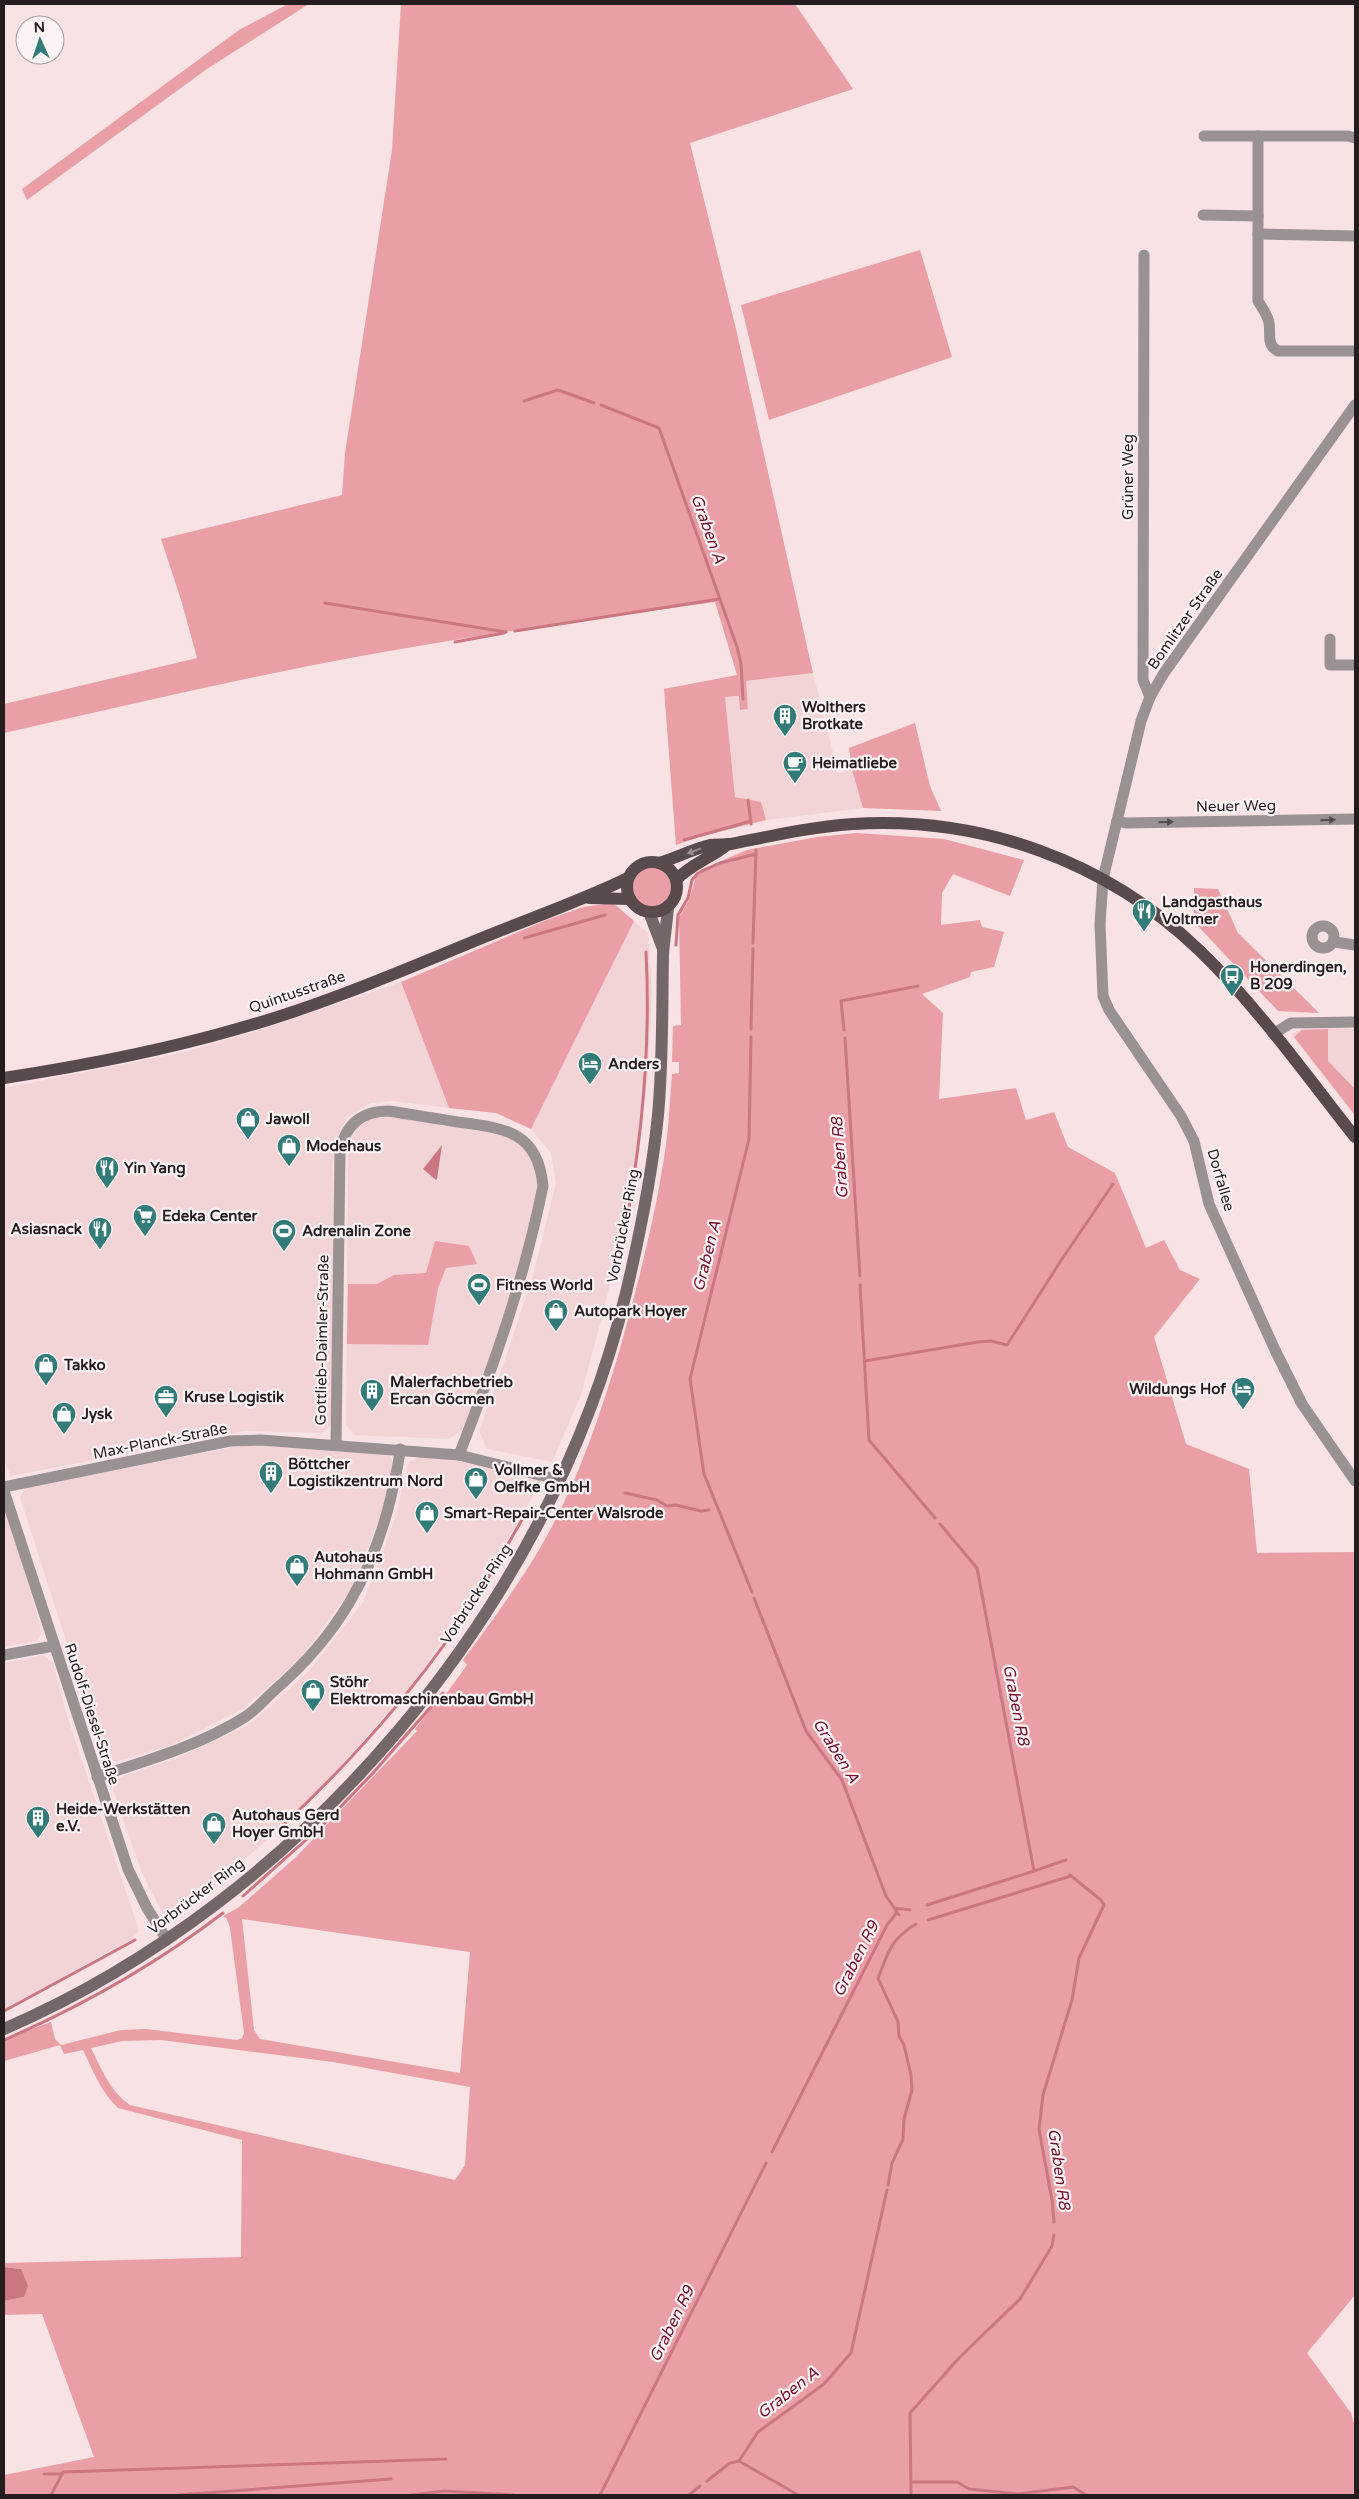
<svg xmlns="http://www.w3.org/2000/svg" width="1359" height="2499" viewBox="0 0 1359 2499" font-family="'Varela Round',sans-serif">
  <rect width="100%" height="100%" fill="#f8e2e4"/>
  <!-- built -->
  <g fill="#f2d3d6">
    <path d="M813 673 838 773 852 770 863 808 766 820 760 802 735 797 725 697 739 696 748 709 746 681Z"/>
    <path d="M634 921 648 933 652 993 648 1076 630 1196 605 1305 581 1395 552 1462 487 1449 479 1431 504 1363 534 1272 556 1183 551 1153 531 1129Z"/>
    <path d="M401 982 449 1108 393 1101 371 1103 347 1117 337 1139 333 1164 332 1424 322 1433 244 1431 11 1476 4 1461V1088L180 1053 270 1027Z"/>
    <path d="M1306 1027H1355V1116L1291 1034Z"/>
    <path d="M395 1114 490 1127 524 1142 541 1185 522 1269 469 1419 460 1432 448 1439 354 1435 346 1425 348 1144 359 1126 376 1117Z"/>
    <path d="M258 1445 387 1452 394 1463 380 1517 350 1591 299 1660 241 1710 172 1745 116 1762 103 1756 20 1497 25 1488 234 1447Z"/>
    <path d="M424 1455 535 1475 541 1482 483 1581 409 1689 337 1770 271 1837 171 1920 163 1914 142 1873 113 1790 118 1778 177 1758 250 1724 309 1671 364 1601 394 1521 409 1462Z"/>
    <path d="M4 1504 42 1631 37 1641 4 1647Z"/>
    <path d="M43 1655 53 1663 66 1713 139 1930 132 1939 4 2009V1663Z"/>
  </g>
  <!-- green -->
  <g fill="#ea9fa7" fill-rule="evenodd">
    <path d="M288 4H309L207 69 27 200 22 189 239 30Z"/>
    <path d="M401 4H795L853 89 690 143 736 329 813 673 746 681 748 709 740 710 739 696 725 697 735 797 761 802 766 820 699 837 676 845 664 689 737 675 715 602C585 620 454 638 324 663 217 684 110 709 4 733V704L197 658 182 603 161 539 342 495 345 453 392 150Z"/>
    <path d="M920 250 952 357 769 420 741 305Z"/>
    <path d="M915 723 930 786 941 811 863 808 852 770 849 748Z"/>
    <path d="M857 833 944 839 1024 860 1010 896 953 874 942 893 941 925 980 920 982 927 1004 932 994 967 971 972 970 977 922 994 943 1013 939 1099 1016 1088 1026 1120 1054 1112 1068 1147 1115 1173 1146 1248 1164 1240 1180 1270 1200 1279 1154 1337 1186 1444 1249 1469 1257 1553 1355 1552V2295L1307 2353 1351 2413 1355 2427V2495H4V2475L94 2457 42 2314 4 2315V2301L24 2297 21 2269 4 2267V2263L241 2257 242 2140 118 2108C101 2092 93 2071 83 2050L64 2054 60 2045 4 2061V2039L51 2022 55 2039 61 2045 121 2030 146 2029 237 2040 242 2038 244 2033 230 1928 227 1919 223 1916 238 1908 295 1858 417 1731 415 1729 443 1693 446 1694 467 1665 463 1660C490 1624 517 1587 540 1548 576 1487 599 1419 619 1352 638 1284 656 1215 666 1145 669 1122 670 1097 672 1074L679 1073V1062H672L673 1026 681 1025 679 917 689 900 696 876 702 869 747 850 817 837ZM242 1919 470 1952 460 2073 260 2039 254 2030ZM161 2040 333 2062 470 2087 465 2165 455 2180 130 2105C110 2091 102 2070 91 2048L122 2041Z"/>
    <circle cx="652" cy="887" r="20"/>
    <path d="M1194 888 1218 889 1238 933 1319 1013 1278 1011 1194 922Z"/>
    <path d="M613 903 634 921 531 1129 496 1113 449 1108 401 982 544 921 583 907Z"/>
    <path d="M1328 1029V1061L1355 1089V1115L1294 1037 1302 1030Z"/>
    <path d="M435 1241 469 1246 477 1264 446 1268 438 1288 428 1345 347 1344 348 1284H377L394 1275 426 1273Z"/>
  </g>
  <!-- water -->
  <g fill="#ca7781">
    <path d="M442 1145 437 1179 436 1180 423 1169Z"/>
    <path d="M4 2267 21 2269 28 2286 24 2297 4 2301Z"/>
  </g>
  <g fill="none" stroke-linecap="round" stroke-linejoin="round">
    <!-- stream -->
    <g stroke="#ca7781" stroke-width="3">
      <path d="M524 401 558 390 594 403"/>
      <path d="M601 405 659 428 737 647 741 664 743 699"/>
      <path d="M325 603 506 632"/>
      <path d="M515 631 719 599"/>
      <path d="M455 642 504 633"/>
      <path d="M748 800 751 824"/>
      <path d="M684 840 751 821"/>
      <path d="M524 938 605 915"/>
      <path d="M753 943 756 850"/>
      <path d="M676 945 678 915 688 898 692 880 698 873 720 863 756 854"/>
      <path d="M751 1029 753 949"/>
      <path d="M844 1030 841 1001 918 986"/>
      <path d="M751 1037 749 1139 690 1379 704 1474 752 1592"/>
      <path d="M845 1038 860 1276"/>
      <path d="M624 1235C642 1141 651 1047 646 952"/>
      <path d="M860 1285 869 1440 935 1518"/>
      <path d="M865 1361 978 1342 991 1341 1007 1345 1062 1259 1113 1184"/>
      <path d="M625 1493 657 1500 667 1506 676 1505 701 1511 709 1510"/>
      <path d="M940 1524 977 1568 1034 1871 1066 1860"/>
      <path d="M754 1598 806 1731 842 1780 886 1896 899 1915"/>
      <path d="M281 1827C346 1767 405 1701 456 1628 482 1591 504 1551 527 1511"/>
      <path d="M243 1896 325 1823 373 1773 443 1693"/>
      <path d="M927 1905 1034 1871"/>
      <path d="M894 1908 910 1910"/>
      <path d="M928 1920 1071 1876"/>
      <path d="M4 2011 135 1940"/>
      <path d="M4 2040C82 2006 155 1965 223 1913"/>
      <path d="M772 2152 887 1925 897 1912"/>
      <path d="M888 2185 892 2163 903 2139 904 2119 912 2090 911 2075 904 2045 899 2036 898 2022 878 1978C889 1951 890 1940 916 1924"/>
      <path d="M1054 2222 1052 2200 1039 2129 1043 2095 1072 2000 1079 1958 1104 1905 1101 1900 1070 1875"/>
      <path d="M739 2461 798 2495"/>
      <path d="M44 2474H61"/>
      <path d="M707 2481 730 2463 739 2461 758 2432 824 2384 851 2353 887 2190"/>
      <path d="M912 2482H957L969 2489 1018 2494 1073 2487 1086 2495"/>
      <path d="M51 2495 63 2472 446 2459"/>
      <path d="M178 2495 391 2479"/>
      <path d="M411 2495 444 2491 513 2495"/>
      <path d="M600 2495 766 2163"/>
      <path d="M689 2495 700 2486"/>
      <path d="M911 2495 910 2413 959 2358 1020 2299 1052 2246 1054 2235"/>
    </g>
    <!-- minor -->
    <g stroke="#9a9191" stroke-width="11">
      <path d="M1204 136H1348L1355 138"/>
      <path d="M1258 136V301C1262 308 1268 315 1269 323 1271 334 1266 345 1278 351H1355"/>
      <path d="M1203 215 1258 216"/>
      <path d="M1258 234 1355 236"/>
      <path d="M1144 255 1143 680 1150 697"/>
      <path d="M1355 405 1164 673 1150 697 1141 721 1103 879 1100 924 1103 996 1109 1010 1181 1116 1194 1141 1209 1204 1275 1350 1302 1404 1355 1481"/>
      <path d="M1330 639V665H1355"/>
      <path d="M1117 821 1126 823 1355 819"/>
      <circle cx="1323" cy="937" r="11"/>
      <path d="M1334 942 1355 945"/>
      <path d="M1273 1034 1291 1023 1355 1022"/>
      <path d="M336 1444 340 1152C345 1125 361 1111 389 1111 412 1115 435 1118 458 1122 504 1128 538 1131 543 1186 524 1280 494 1365 459 1455"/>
      <path d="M4 1487 230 1441 261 1440 459 1455 560 1480"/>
      <path d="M4 1491 128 1869 147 1908 167 1940"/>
      <path d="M4 1655 54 1646"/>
      <path d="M97 1777C148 1760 199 1746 245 1717 256 1710 266 1698 276 1689 337 1636 372 1576 391 1497 394 1481 399 1465 400 1449"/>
    </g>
    <!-- secondary -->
    <g stroke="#746768" stroke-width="12">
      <path d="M649 912 663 949"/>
      <path d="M4 2029C301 1901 550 1608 626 1293 640 1234 652 1175 658 1115 663 1061 662 1008 663 955 664 939 667 923 668 906"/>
    </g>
    <!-- primary -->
    <g stroke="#594a4c" stroke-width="12">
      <circle cx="652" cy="887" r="25"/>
      <path d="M659 863C676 858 693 849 710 845 717 844 724 845 731 844 771 836 811 827 853 824 982 816 1106 861 1199 950 1257 1006 1305 1074 1355 1137"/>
      <path d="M676 880C691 864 711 858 728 844"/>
      <path d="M589 898 630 899"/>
      <path d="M4 1078C82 1066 161 1051 237 1029 321 1006 401 971 482 938 531 918 581 901 628 878"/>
    </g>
  </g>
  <!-- one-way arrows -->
  <defs><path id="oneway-solid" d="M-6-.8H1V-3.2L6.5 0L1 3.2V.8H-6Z" transform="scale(1.25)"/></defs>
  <g fill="#534b4b">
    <use href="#oneway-solid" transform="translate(1328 820) rotate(-1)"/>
    <use href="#oneway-solid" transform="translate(1166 822) rotate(-1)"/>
  </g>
  <use fill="#9a8e8f" href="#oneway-solid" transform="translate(694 851) rotate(159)"/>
  <!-- icons -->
  <defs>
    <symbol id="building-pin" viewBox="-11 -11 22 30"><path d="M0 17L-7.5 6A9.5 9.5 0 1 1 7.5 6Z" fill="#327b78" stroke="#fcf3f4"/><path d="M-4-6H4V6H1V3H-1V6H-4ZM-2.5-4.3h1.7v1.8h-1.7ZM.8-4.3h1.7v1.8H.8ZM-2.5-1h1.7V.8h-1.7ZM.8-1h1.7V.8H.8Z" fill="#fff"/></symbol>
    <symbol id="cafe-pin" viewBox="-11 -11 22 30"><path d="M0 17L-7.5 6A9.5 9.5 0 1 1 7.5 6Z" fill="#327b78" stroke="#fcf3f4"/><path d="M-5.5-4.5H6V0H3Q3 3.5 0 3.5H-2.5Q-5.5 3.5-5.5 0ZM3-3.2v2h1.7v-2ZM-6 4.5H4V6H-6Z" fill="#fff"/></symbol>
    <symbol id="restaurant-pin" viewBox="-11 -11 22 30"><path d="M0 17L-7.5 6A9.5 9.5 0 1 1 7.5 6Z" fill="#327b78" stroke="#fcf3f4"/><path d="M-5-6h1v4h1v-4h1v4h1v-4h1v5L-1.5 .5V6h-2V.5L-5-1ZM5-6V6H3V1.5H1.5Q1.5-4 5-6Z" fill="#fff"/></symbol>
    <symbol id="bus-pin" viewBox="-11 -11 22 30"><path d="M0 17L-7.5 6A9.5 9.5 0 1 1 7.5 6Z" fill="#327b78" stroke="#fcf3f4"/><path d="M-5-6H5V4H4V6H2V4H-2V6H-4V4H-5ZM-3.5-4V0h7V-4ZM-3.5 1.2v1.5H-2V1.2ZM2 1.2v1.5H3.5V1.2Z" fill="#fff"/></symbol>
    <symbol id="hotel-pin" viewBox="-11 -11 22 30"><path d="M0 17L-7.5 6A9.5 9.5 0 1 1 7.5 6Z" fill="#327b78" stroke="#fcf3f4"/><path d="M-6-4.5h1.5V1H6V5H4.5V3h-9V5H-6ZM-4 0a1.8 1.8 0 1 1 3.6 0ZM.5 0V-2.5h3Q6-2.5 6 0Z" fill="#fff"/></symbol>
    <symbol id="shop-pin" viewBox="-11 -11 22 30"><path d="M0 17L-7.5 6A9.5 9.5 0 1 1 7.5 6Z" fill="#327b78" stroke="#fcf3f4"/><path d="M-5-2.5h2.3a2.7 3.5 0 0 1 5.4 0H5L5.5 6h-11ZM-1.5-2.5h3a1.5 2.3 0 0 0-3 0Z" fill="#fff"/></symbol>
    <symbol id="supermarket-pin" viewBox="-11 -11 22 30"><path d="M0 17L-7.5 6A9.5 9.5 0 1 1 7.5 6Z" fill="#327b78" stroke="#fcf3f4"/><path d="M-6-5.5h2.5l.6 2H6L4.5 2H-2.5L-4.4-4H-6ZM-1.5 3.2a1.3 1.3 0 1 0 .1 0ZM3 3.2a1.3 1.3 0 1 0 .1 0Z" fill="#fff"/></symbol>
    <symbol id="stadium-pin" viewBox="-11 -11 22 30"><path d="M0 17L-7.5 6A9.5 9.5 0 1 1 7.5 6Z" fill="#327b78" stroke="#fcf3f4"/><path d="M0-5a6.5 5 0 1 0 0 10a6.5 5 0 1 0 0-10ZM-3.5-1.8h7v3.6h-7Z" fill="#fff"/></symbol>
    <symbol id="office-pin" viewBox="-11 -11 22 30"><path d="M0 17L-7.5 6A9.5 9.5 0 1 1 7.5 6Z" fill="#327b78" stroke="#fcf3f4"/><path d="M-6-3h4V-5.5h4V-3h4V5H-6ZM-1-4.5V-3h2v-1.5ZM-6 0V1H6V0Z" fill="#fff"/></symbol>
  </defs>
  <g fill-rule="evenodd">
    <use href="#building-pin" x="771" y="702" width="28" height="38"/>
    <use href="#cafe-pin" x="781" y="749" width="28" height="38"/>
    <use href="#restaurant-pin" x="1130" y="897" width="28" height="38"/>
    <use href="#bus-pin" x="1218" y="962" width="28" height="38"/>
    <use href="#hotel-pin" x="576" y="1050" width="28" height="38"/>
    <use href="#shop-pin" x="234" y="1105" width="28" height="38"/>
    <use href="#shop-pin" x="275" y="1132" width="28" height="38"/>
    <use href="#restaurant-pin" x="93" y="1154" width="28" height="38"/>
    <use href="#supermarket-pin" x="131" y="1202" width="28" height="38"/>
    <use href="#restaurant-pin" x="86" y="1215" width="28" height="38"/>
    <use href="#stadium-pin" x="270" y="1217" width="28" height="38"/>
    <use href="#stadium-pin" x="465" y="1271" width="28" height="38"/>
    <use href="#shop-pin" x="542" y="1297" width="28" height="38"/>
    <use href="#shop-pin" x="32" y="1351" width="28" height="38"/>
    <use href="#hotel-pin" x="1229" y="1375" width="28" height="38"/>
    <use href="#building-pin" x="358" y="1377" width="28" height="38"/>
    <use href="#office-pin" x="152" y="1383" width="28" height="38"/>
    <use href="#shop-pin" x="50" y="1400" width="28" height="38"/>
    <use href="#building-pin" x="257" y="1459" width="28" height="38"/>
    <use href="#shop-pin" x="462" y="1465" width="28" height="38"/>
    <use href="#shop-pin" x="413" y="1499" width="28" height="38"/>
    <use href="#shop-pin" x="283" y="1552" width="28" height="38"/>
    <use href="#shop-pin" x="299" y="1677" width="28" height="38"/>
    <use href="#building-pin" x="24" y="1804" width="28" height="38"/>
    <use href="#shop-pin" x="200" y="1810" width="28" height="38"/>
  </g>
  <g text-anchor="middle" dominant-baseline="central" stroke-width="4.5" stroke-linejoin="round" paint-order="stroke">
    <!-- street labels -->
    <g font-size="15" fill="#241c1d" stroke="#fcf3f4">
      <text transform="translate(1128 477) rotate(-90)">Grüner Weg</text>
      <text transform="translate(1185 619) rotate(-55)">Bomlitzer Straße</text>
      <text transform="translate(1236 806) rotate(-1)">Neuer Weg</text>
      <text transform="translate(297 992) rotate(-19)">Quintusstraße</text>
      <text transform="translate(1221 1180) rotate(74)">Dorfallee</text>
      <text transform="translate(623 1226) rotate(-79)">Vorbrücker Ring</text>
      <text transform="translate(322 1340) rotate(-89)">Gottlieb-Daimler-Straße</text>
      <text transform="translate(160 1441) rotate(-11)">Max-Planck-Straße</text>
      <text transform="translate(476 1594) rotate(-57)">Vorbrücker Ring</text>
      <text transform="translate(92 1714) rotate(72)">Rudolf-Diesel-Straße</text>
      <text transform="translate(196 1896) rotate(-37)">Vorbrücker Ring</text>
    </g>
    <!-- poi labels -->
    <g font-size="15" font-weight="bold" fill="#241c1d" stroke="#fcf3f4" text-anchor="start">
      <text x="802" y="707">Wolthers<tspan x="802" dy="17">Brotkate</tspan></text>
      <text x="812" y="763">Heimatliebe</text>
      <text x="1162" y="902">Landgasthaus<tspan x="1162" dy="17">Voltmer</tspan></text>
      <text x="1250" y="967">Honerdingen,<tspan x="1250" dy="17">B 209</tspan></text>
      <text x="608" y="1064">Anders</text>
      <text x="266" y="1119">Jawoll</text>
      <text x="306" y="1146">Modehaus</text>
      <text x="124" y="1168">Yin Yang</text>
      <text x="162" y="1216">Edeka Center</text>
      <text x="82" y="1229" text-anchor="end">Asiasnack</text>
      <text x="302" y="1231">Adrenalin Zone</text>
      <text x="496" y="1285">Fitness World</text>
      <text x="574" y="1311">Autopark Hoyer</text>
      <text x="64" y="1365">Takko</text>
      <text x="390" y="1382">Malerfachbetrieb<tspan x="390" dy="17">Ercan Göcmen</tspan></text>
      <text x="1226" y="1389" text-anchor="end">Wildungs Hof</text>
      <text x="184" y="1397">Kruse Logistik</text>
      <text x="82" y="1414">Jysk</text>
      <text x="288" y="1464">Böttcher<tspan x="288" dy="17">Logistikzentrum Nord</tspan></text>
      <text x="494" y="1470">Vollmer &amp;<tspan x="494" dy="17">Oelfke GmbH</tspan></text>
      <text x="444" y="1513">Smart-Repair-Center Walsrode</text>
      <text x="314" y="1557">Autohaus<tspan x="314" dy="17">Hohmann GmbH</tspan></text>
      <text x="330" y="1682">Stöhr<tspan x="330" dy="17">Elektromaschinenbau GmbH</tspan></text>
      <text x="56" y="1809">Heide-Werkstätten<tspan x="56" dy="17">e.V.</tspan></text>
      <text x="232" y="1815">Autohaus Gerd<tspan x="232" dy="17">Hoyer GmbH</tspan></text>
    </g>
    <!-- water labels -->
    <g font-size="16" font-style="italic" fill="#76102c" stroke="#fcf3f4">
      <text transform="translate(708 529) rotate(70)">Graben A</text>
      <text transform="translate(840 1158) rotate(-94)">Graben R8</text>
      <text transform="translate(707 1256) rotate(-76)">Graben A</text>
      <text transform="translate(1016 1705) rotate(79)">Graben R8</text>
      <text transform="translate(836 1751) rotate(58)">Graben A</text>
      <text transform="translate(856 1959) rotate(-63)">Graben R9</text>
      <text transform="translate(1059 2169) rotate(82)">Graben R8</text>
      <text transform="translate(672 2324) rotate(-64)">Graben R9</text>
      <text transform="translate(788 2393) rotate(-38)">Graben A</text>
    </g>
  </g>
  <!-- border -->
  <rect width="1359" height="2499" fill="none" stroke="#241c1d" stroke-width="10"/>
  <!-- north arrow -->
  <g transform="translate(40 40) rotate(357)"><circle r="24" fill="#fcf3f4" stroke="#a69d9e"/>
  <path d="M0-4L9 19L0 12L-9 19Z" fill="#327b78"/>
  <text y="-8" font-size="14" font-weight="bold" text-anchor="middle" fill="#241c1d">N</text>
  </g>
</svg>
